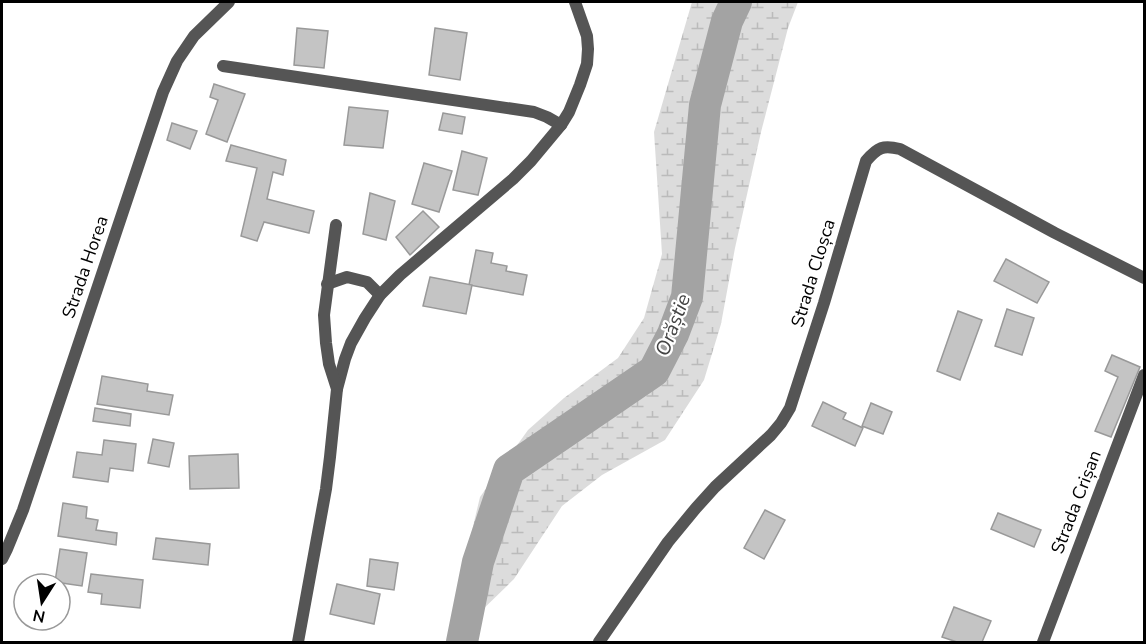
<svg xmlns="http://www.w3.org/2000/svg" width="1146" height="644" viewBox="0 0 1146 644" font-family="'Nunito Sans',sans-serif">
  <defs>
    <pattern id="wetland-marsh" width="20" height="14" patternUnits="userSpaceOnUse" patternTransform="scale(1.5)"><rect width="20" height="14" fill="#dcdcdc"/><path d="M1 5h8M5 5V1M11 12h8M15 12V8" fill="none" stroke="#bbb"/></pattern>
  </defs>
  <rect width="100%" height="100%" fill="#fff"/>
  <!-- wetland -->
  <path fill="url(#wetland-marsh)" d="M692 2H798L788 28 761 132 735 248 721 324 704 380 665 440 602 475 562 506 514 579 476 616 455 602 480 497 528 430 564 398 618 358 644 318 662 254 654 132Z"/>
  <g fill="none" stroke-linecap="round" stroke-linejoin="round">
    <!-- river -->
    <path stroke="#a3a3a3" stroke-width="32" d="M462 642 478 562 509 470 654 371 673 334 687 297 705 105 727 21 736 2"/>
  </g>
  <!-- building -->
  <g fill="#c4c4c4" stroke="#999" stroke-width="1.5">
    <path d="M297 28 328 31 324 68 294 65Z"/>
    <path d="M435 28 467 33 460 80 429 75Z"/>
    <path d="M214 84 245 94 227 142 206 134 218 100 210 97Z"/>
    <path d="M349 107 388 111 383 148 344 145Z"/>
    <path d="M443 113 465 117 462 134 439 130Z"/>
    <path d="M172 123 197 131 190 149 167 140Z"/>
    <path d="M231 145 286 160 283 175 273 172 267 199 314 211 309 233 264 222 257 241 241 236 257 168 226 161Z"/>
    <path d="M462 151 487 158 478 195 453 190Z"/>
    <path d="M424 163 452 171 439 212 412 204Z"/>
    <path d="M370 193 395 201 386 240 363 234Z"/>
    <path d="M423 211 439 227 410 255 396 237Z"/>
    <path d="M476 250 493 253 491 263 507 266 506 271 527 275 523 295 469 285Z"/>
    <path d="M1006 259 1049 282 1037 303 994 281Z"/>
    <path d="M430 277 472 285 466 314 423 306Z"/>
    <path d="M1007 309 1034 318 1022 355 995 346Z"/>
    <path d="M958 311 982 320 960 380 937 371Z"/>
    <path d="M1112 355 1140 367 1111 437 1095 431 1118 377 1105 371Z"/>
    <path d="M102 376 148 384 147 391 173 395 169 415 97 404Z"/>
    <path d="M823 402 846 413 843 419 863 428 855 446 812 426Z"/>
    <path d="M871 403 892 412 883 434 862 426Z"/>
    <path d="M95 408 131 414 130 426 93 421Z"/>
    <path d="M153 439 174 443 169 467 148 463Z"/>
    <path d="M104 440 136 444 133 471 110 468 108 482 73 477 77 452 102 455Z"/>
    <path d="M238 454 239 488 190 489 189 456Z"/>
    <path d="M63 503 87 507 86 518 98 520 96 530 117 533 116 545 58 536Z"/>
    <path d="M765 510 785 520 764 559 744 548Z"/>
    <path d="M998 513 1041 530 1034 547 991 529Z"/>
    <path d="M156 538 210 544 208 565 153 559Z"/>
    <path d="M60 549 87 553 82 586 55 582Z"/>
    <path d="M370 559 398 563 394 590 367 586Z"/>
    <path d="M91 574 143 580 140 608 101 604 102 594 88 592Z"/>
    <path d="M337 584 380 594 374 624 330 614Z"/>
    <path d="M954 607 991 621 982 642H957L942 637Z"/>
  </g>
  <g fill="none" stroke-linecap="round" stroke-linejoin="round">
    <!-- street -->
    <g stroke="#555" stroke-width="12">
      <path d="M223 66 534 112 547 117 561 125"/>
      <path d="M327 284 347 277 367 282 380 295"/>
      <path d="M337 389 345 359 351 343 365 318 380 295 400 275 513 179 531 161 561 125 569 112 580 85 587 64 588 49 587 36 575 2"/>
      <path d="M2 559 7 549 23 510 163 92 177 61 194 36 229 2"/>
      <path d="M298 642 326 489 330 457 337 389 329 364 326 343 324 315 336 225"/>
      <path d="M599 642 668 542 696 508 715 487 771 435 781 423 790 408 824 303 866 161C878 147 883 145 900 149L1055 233 1144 278"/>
      <path d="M1043 642 1144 375"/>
    </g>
  </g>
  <g text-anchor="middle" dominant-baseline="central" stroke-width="4.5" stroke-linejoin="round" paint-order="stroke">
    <!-- street labels -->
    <g font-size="18" fill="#000" stroke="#fff">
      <text transform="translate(85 267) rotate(-71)">Strada Horea</text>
      <text transform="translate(813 273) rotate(-73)">Strada Cloșca</text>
      <text transform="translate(1076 502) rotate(-69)">Strada Crișan</text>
    </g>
    <!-- water labels -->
    <g font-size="20" font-style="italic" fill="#444" stroke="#fff">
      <text transform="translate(673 325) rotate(-69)">Orăștie</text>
    </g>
  </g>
  <!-- border -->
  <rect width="1146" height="644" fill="none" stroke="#000000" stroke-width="6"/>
  <!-- north arrow -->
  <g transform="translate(42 602) rotate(192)"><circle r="28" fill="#ffffff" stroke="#999999" stroke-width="1.5"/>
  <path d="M0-4.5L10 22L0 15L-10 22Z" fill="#000000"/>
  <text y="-9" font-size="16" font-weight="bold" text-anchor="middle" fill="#000000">N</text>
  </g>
</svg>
